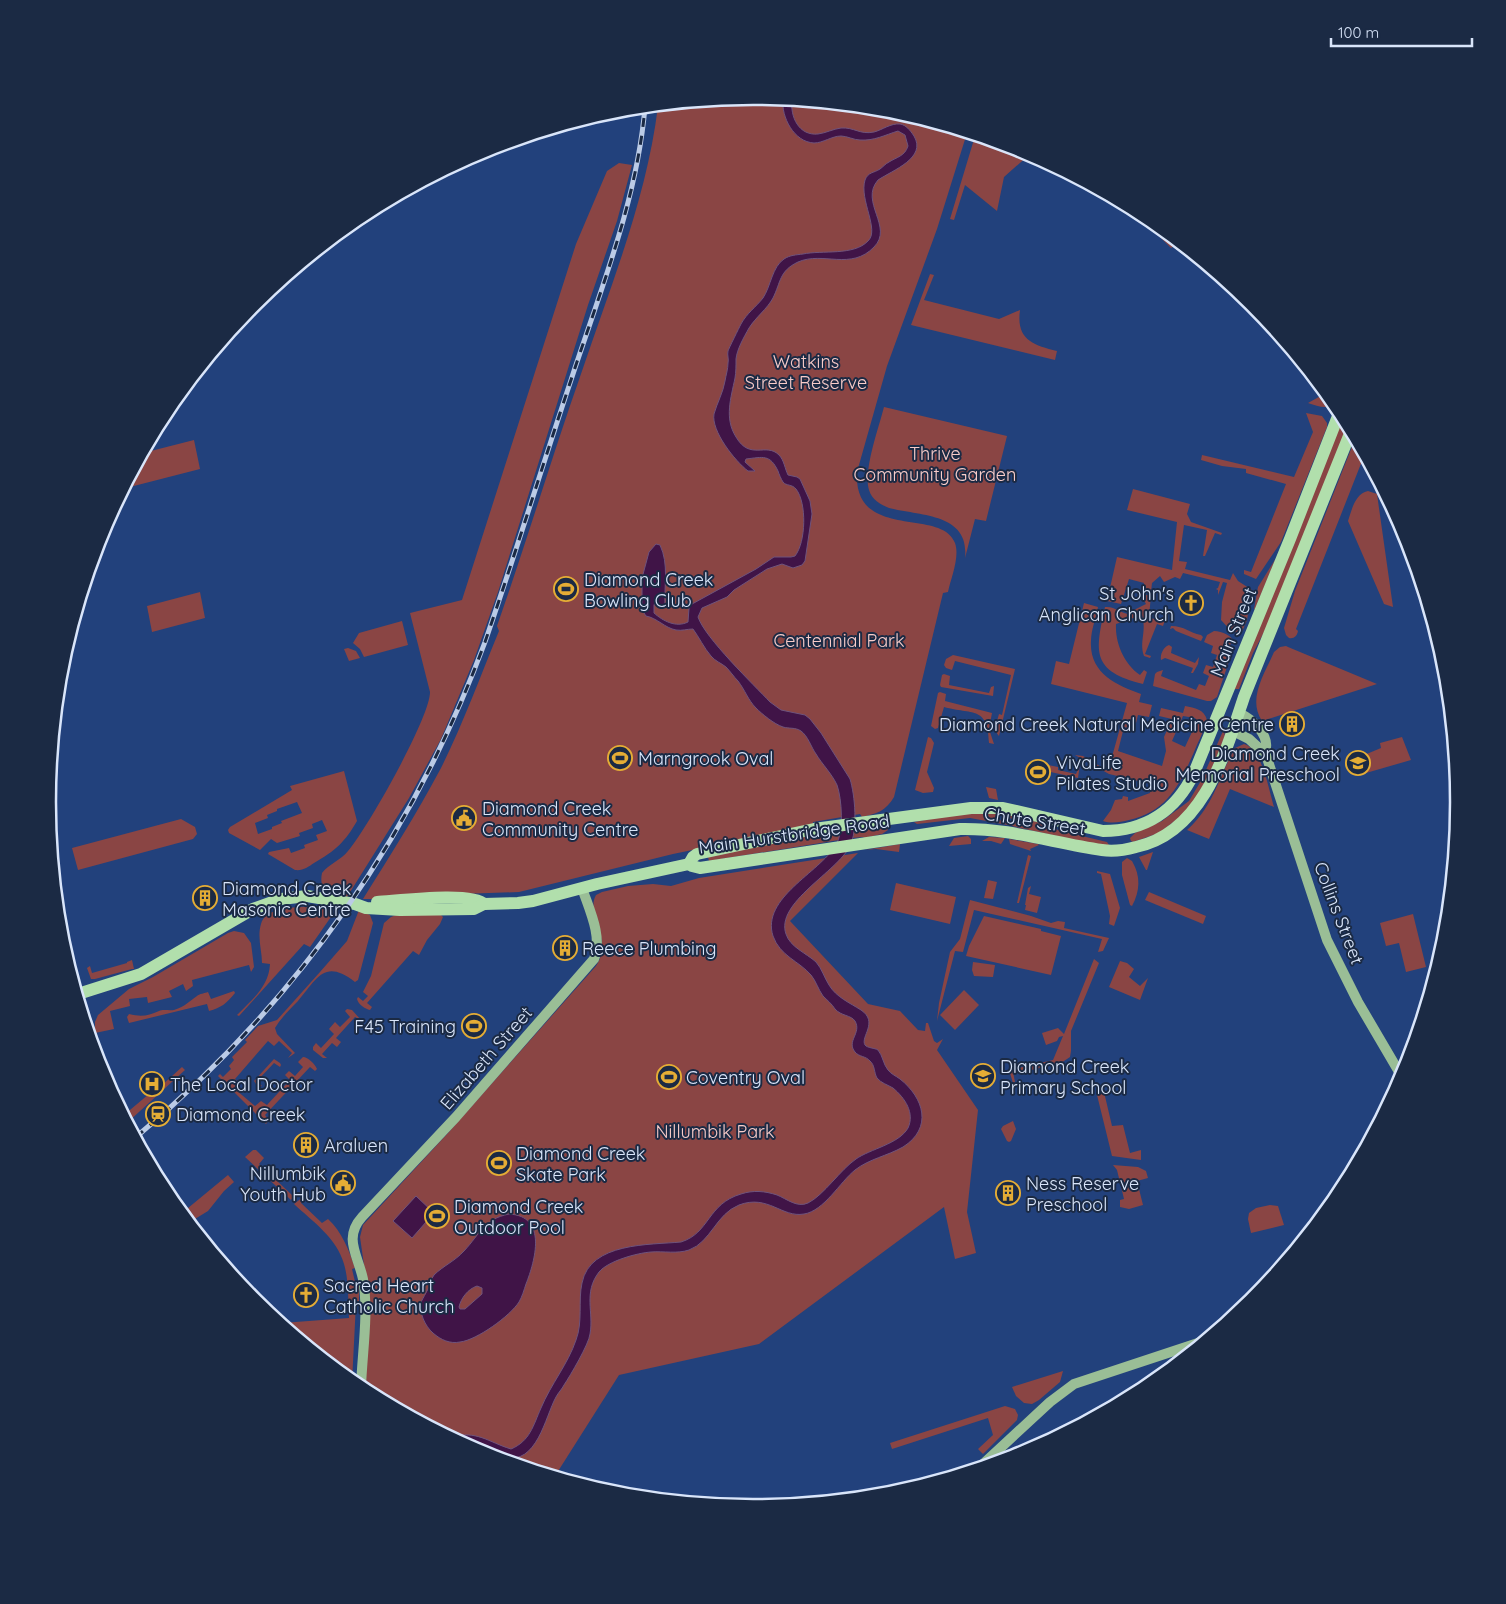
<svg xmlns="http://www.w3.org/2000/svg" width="1506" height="1604" viewBox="0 0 1506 1604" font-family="Quicksand,sans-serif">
  <rect width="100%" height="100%" fill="#22417c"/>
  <!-- green -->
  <g fill="#8a4544" fill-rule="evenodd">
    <path d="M753 97 891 110 967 133 937 229 887 366 857 472C853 542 942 507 955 543 960 557 951 578 948 592L943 593 894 797C886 811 876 814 862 817L860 814 813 822V825L673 854 519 892 432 895 376 899H363C390 856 417 813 441 768 463 724 480 677 499 631L497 626C527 541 552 456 582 371 611 285 647 197 658 106Z"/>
    <path d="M975 136 1023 150 1030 154 1004 177 997 211 965 185 954 220 950 219Z"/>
    <path d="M619 163 632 165 617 221 588 305 498 592 474 660 441 739 409 798 347 897C332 893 318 893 322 873 329 864 341 860 348 851 367 829 430 718 430 692L410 613 462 600 576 244 607 171Z"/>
    <path d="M1162 229 1178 243 1171 248 1158 235Z"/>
    <path d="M930 274 934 275 924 300 999 319 1020 310C1016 339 1032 345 1057 351L1055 360 911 325Z"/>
    <path d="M1326 393 1334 404C1326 410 1318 406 1308 403Z"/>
    <path d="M884 407 1007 436 986 521 975 519 965 558C970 513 920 516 889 508 880 504 872 500 869 490 863 471 879 427 884 407Z"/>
    <path d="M1306 413 1322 416 1327 423V427L1281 542 1256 579 1244 574V570L1251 572 1286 484 1246 473V469L1222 466 1201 460 1202 455 1294 477 1313 432Z"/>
    <path d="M1343 417 1348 426 1273 615 1253 653 1239 689H1234Z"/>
    <path d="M1355 439 1364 456 1296 629 1298 631C1297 636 1294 639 1289 638L1286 635 1284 628 1295 591Z"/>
    <path d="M194 440 200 469 126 488 143 453Z"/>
    <path d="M1133 489 1190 504 1187 514 1191 522 1222 533 1221 535 1215 533 1205 556H1203L1207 530 1184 525 1179 561 1187 562 1185 569 1230 580 1233 573 1238 581 1252 590 1247 620 1241 634 1231 631 1221 620 1222 602 1227 583 1223 582 1218 595V590L1216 589 1218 588 1220 582 1183 573 1180 579 1175 577 1164 582 1160 576 1152 583 1151 592 1142 590 1144 583 1129 579 1121 604 1107 601 1117 557 1172 570 1177 522 1127 510Z"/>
    <path d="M1368 491 1377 494 1393 607 1384 604 1348 521C1352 509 1355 494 1368 491Z"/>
    <path d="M1276 558 1255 609H1254L1258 587Z"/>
    <path d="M200 592 205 618 152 632 147 606Z"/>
    <path d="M1141 595H1151L1149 617 1162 622 1164 614 1165 620 1163 626 1157 624 1145 654 1151 656 1150 658 1144 656C1139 641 1147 632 1142 615L1116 624C1115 643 1124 664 1140 675L1144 670 1147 672 1143 684C1091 671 1095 652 1105 607 1115 606 1121 614 1130 614V612L1146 604Z"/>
    <path d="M1084 603 1098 607C1096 618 1091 630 1091 641 1089 673 1116 685 1141 694L1139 702 1152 705 1149 717 1138 715 1136 723 1134 722 1132 729 1124 727 1118 751 1162 766 1166 751 1164 737 1172 719 1159 716 1161 708 1183 713 1185 706C1195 708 1204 709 1207 720 1204 731 1198 742 1194 752 1180 784 1167 812 1129 820 1121 822 1111 824 1103 821L1111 810 1115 800 1122 799 1123 796 1128 797V801L1150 793 1151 784 1109 774 1075 755 1083 756 1108 771 1127 703 1051 684 1056 661 1069 664ZM1183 716 1195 718 1197 721 1185 747 1172 741Z"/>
    <path d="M402 621 408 645 364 657 360 649 353 643 359 633Z"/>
    <path d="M1171 626C1185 626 1189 633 1201 635L1203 637 1201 641 1176 631 1173 628 1170 629Z"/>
    <path d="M1214 631C1222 631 1233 636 1235 644L1231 643 1228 651 1232 652 1217 697 1211 701H1207L1153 686 1155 674 1157 672 1163 670 1161 676 1196 690 1199 684 1205 686 1209 676 1203 673 1206 665 1213 667 1217 655 1211 653 1213 646 1204 642 1207 635Z"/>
    <path d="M1169 645 1172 647 1171 653 1195 663 1199 657 1198 664 1193 673H1191L1193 668 1165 658 1161 660C1160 655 1163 647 1169 645Z"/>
    <path d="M1286 646 1288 647 1377 684 1262 721C1247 699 1265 673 1274 652L1280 647Z"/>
    <path d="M348 648 356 651 360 658 349 661 344 649Z"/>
    <path d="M953 655 1015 669 999 736C993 730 997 722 999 714L1002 715 1011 675 955 661 952 670 946 668 944 665 946 659Z"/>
    <path d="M944 674 950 676 949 685 989 693 991 687 994 686 993 696 941 687 940 685 942 675Z"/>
    <path d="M940 692 946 694 945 701 992 713 989 729 994 744 989 743C988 705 972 715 944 707L938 728 935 729 931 726 938 693Z"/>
    <path d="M1223 731H1224L1225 736 1209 775 1189 810 1159 833 1133 842 1131 841 1130 838 1135 833 1162 821 1189 801 1202 779Z"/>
    <path d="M928 737 931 738 934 743 927 772 934 788 933 792 923 793 915 790Z"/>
    <path d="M1402 737 1411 760 1366 773 1357 758 1381 748 1380 743Z"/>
    <path d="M1244 744C1262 748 1269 791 1274 807L1230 789 1209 839 1187 830C1214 806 1218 778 1235 748Z"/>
    <path d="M1080 764 1078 778 1046 771 1048 765 1058 767V770L1076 774Z"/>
    <path d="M344 771 357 821C345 842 335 851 314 863 308 867 303 871 295 870L268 854 269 852 289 848 291 853 305 848 304 845 318 840 316 835 327 831 322 820 312 824 313 828 299 833 300 836 277 843 271 839 260 850 229 833 228 830 230 827 292 790 290 786ZM297 802 302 813 281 821 282 823 272 827V829L258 834 255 823 268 818 267 815 277 811V809Z"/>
    <path d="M986 787 996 789 998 800 989 798Z"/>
    <path d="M1000 813 999 820 1008 822V825L970 818 917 824 914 822 958 814Z"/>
    <path d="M1005 814 1026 818 1061 831 1107 842 1109 845H1097L1012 826 1013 819 1004 817Z"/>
    <path d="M181 819 195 827 197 834 193 839 78 870 72 848Z"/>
    <path d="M886 826 888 830 882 834 864 838 863 837 852 838 854 827Z"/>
    <path d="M841 829 839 840 709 861 708 857Z"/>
    <path d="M968 836 971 839V844L949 846 954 838Z"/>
    <path d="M989 837 1005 838 1001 844 991 841H982Z"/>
    <path d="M1009 839 1038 844 1039 845 1030 849 1031 851 1010 844Z"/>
    <path d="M900 844 899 852 876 849 865 850Z"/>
    <path d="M1153 852 1147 870H1146L1139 857Z"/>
    <path d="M858 853 790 921 868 1004 900 1011 918 1030 925 1031 926 1023H928L934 1041 937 1043 943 1039 937 1050 978 1110 967 1212 976 1253 955 1259 944 1207 759 1344 619 1375 555 1476 483 1454 364 1390 370 1307 360 1237 363 1225 448 1133 596 966C614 939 585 914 596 895L602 892 628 886 653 884 671 886 699 878Z"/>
    <path d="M1028 855 1031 856 1019 903H1017Z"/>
    <path d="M1127 858 1132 861C1141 876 1140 891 1132 906L1130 905 1122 875V862Z"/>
    <path d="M1097 871 1110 874 1120 908 1114 926 1109 924 1110 916 1101 874 1097 873Z"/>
    <path d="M988 880 997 882 993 899 984 898Z"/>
    <path d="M896 883 956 897 950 924 890 910Z"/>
    <path d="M1031 886 1029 894 1041 897 1037 913 1025 910 1026 905H1025L1028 888Z"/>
    <path d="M1149 892 1206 916 1203 924 1145 900Z"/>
    <path d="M970 900 1031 916 1051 923 1058 921 1065 922 1064 928 1109 938 1103 951 1098 952 1102 939 974 910 963 952 955 951 937 1021 939 1003 950 952 960 939Z"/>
    <path d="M325 907 326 909H332L333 914 310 947 304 944 239 1016 237 1015C252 1000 269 986 270 964L262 963C262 951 257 937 261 924 266 904 309 907 325 907Z"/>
    <path d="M359 910 370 915 373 923 358 980 355 982C324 958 317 979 298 1001 290 1009 281 1018 275 1028L277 1034 295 1053 288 1058 292 1053 279 1041 274 1046 268 1041 235 1079 240 1084 236 1090 255 1106 261 1101 267 1105 290 1080 285 1075 289 1071 295 1076 303 1067 298 1062 303 1057C308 1057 315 1064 317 1069L315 1071 310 1067 265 1115 269 1120 266 1124 218 1076 220 1074 223 1077 231 1069 229 1066 234 1060 232 1057 247 1042 245 1040 258 1026 277 1020 320 972 347 941Z"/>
    <path d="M1413 914 1426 967 1406 972 1399 943 1386 946 1380 923Z"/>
    <path d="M396 915H441L443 917 440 924 427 940 419 955 413 951 367 1003 372 1007 370 1010C365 1009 358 1004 357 999L358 997 363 1001 368 996 363 992 371 976 384 923 391 917Z"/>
    <path d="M984 916 1041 929V931L1061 936 1051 975 966 956 969 946Z"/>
    <path d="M234 931 244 933 251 943 254 967 251 972 249 965 192 980 193 986 186 991 183 984 169 991 172 997 148 1003 147 997 129 999 130 1006 110 1011 114 1029 95 1033V1022L98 1015 129 989 153 977 228 933Z"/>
    <path d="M1094 959 1099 963 1071 1031V1051L1070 1057 1061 1063 1019 1073 1018 1071 1013 1072 1015 1082 1013 1083 1009 1070 1053 1060 1063 1036 1059 1037 1057 1041 1046 1045 1042 1033 1058 1028 1064 1034Z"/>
    <path d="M132 960 134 969H132L95 979H91L87 968 90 966 92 973 127 963V962Z"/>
    <path d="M1120 961 1127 963 1134 969 1129 977 1140 986 1148 978 1140 1000 1109 987Z"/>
    <path d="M973 962 995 965 993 977 974 976 972 970Z"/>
    <path d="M964 990 979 1005 955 1030 940 1015Z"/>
    <path d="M234 991 235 993C227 1003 221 1008 209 1011L207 1004 129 1023 127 1017 129 1014C141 1017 148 1016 159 1011 163 1009 169 1011 174 1010 186 1006 188 1002 197 996 199 994 205 993 208 992L211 999Z"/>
    <path d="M347 1009 352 1010 361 1020 355 1017 336 1038 341 1042 337 1047 332 1043 322 1054 327 1058H323L313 1050V1047L316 1043 321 1048 334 1034 329 1029 335 1022 340 1027 350 1017 345 1011Z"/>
    <path d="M274 1059 280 1063 281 1065 280 1067 274 1063 257 1081 262 1086 258 1087 254 1081Z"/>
    <path d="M182 1067 185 1070 128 1122 124 1115 149 1094 151 1095Z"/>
    <path d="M1104 1092 1112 1126 1123 1125 1130 1153 1141 1150V1160L1112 1156 1097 1095Z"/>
    <path d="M1013 1121 1016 1129 1011 1141 1009 1142 1007 1141 1001 1129 1003 1126Z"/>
    <path d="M253 1150H256L264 1158 259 1164 292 1195 297 1192 291 1200 245 1157Z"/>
    <path d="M1113 1165 1138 1167 1146 1171 1148 1178 1137 1181 1143 1205 1129 1209 1120 1207V1200L1124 1199 1117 1170Z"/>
    <path d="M228 1175 234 1182 224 1191 208 1211 190 1222 182 1213Z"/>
    <path d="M303 1197 304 1199 301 1203 322 1223 328 1219C342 1232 349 1250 355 1268L352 1269 356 1286H359V1302L356 1303 352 1382 282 1323 349 1318C348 1300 349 1281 344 1264 337 1238 312 1221 294 1204Z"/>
    <path d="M1270 1205 1278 1206 1284 1225 1251 1233 1248 1219 1249 1213 1256 1208Z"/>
    <path d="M1063 1371 1060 1382 1039 1400 1032 1404 1024 1403 1016 1396 1012 1387Z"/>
    <path d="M1005 1406 1015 1409 1018 1415 1017 1420 983 1454 978 1449 993 1435 988 1418 892 1449 890 1443Z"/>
    <path d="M582 1484 620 1490 619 1494H615Z"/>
  </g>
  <!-- water -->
  <g fill="#401447" stroke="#6e537d" fill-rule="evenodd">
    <path d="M783 99 792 100C790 117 799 136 818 134 826 133 833 129 841 128 854 127 860 135 874 132 882 130 891 123 900 124 906 125 910 130 914 136 927 158 893 170 878 180 859 202 894 227 874 247 851 271 823 251 798 262 779 271 781 282 773 298 767 309 756 317 749 328 744 337 737 349 736 359 736 366 736 372 735 378 731 398 724 418 736 437 750 461 766 442 779 455 784 460 785 469 788 475L797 477 800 479 810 501 812 514 805 561 802 565 793 568 782 564 767 569 734 590 727 597 702 608 698 617C705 638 754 685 770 702L781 710 805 715 810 719 821 733 850 779C855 795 858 830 850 846 837 872 775 903 786 934 790 947 806 953 816 962 822 969 824 977 829 985 836 997 850 1003 861 1010 879 1022 860 1037 865 1045 867 1048 875 1048 878 1050 883 1056 883 1064 888 1070 891 1074 896 1076 900 1079 924 1098 933 1128 903 1147 887 1156 869 1159 855 1170 840 1182 824 1211 804 1214 782 1218 768 1194 739 1205 716 1214 711 1242 689 1250 677 1254 664 1251 651 1252 637 1253 608 1261 599 1272 583 1293 594 1312 590 1334 589 1344 570 1376 564 1385 562 1389 558 1393 556 1397 545 1417 537 1466 504 1457 497 1455 490 1450 483 1447 477 1444 471 1445 465 1444 460 1443 456 1439 451 1437 477 1430 488 1442 511 1449 530 1441 533 1426 541 1408 551 1384 568 1364 576 1340 583 1322 578 1301 582 1283 590 1242 650 1245 681 1242 710 1233 707 1204 741 1194 753 1190 765 1191 777 1195 787 1199 797 1208 808 1203 824 1195 840 1170 856 1159 870 1149 899 1144 908 1128 915 1113 905 1098 893 1088 888 1085 881 1083 877 1078 874 1073 875 1065 870 1061 866 1056 859 1057 855 1052 846 1041 862 1033 855 1021 851 1015 841 1016 835 1009 832 1004 827 1000 823 996 818 989 816 981 811 975 799 961 780 956 773 936 761 898 819 873 836 845 844 832 842 799 837 785 832 774 822 764 816 754 811 747 808 736 801 731 795 727 789 729 783 727 774 724 762 714 756 708 748 700 745 690 738 681 734 677 730 671 726 667 721 663 715 661 711 656 704 648 699 637 693 629 687 629 682 631 676 630 665 628 657 618 646 616L642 610V578L649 552 656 544 660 545C669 564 664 585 665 605L663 607 655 603 654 605V613C663 621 676 628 688 622L689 608 692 604 756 569 774 557H791L795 556C806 542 807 503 796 489 792 484 786 486 783 482 781 479 779 474 778 471 770 454 763 457 746 459L745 462 755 471H748C735 461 711 431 714 414 717 403 723 393 725 381 726 375 728 369 728 363 729 359 727 355 728 351 729 348 739 328 741 324 747 313 756 307 763 298 771 286 772 267 784 259 790 255 796 255 803 254 822 250 854 256 868 241 880 230 859 200 865 180 868 172 874 173 880 169 883 167 885 164 889 162 897 157 905 156 908 146L905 135 898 131C885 135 874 141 860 140 854 140 847 136 841 136 832 136 823 143 814 143 794 142 781 117 783 99Z"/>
    <path d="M416 1196 434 1213 412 1238 393 1221Z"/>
    <path d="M509 1214C548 1216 535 1261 526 1284 524 1290 522 1297 519 1302 510 1316 477 1340 460 1342 450 1344 441 1340 433 1333 425 1326 419 1313 421 1302 423 1298 426 1293 428 1289 430 1284 431 1279 434 1275 443 1266 455 1261 464 1251 480 1234 484 1219 509 1214ZM477 1286 482 1288V1294L465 1309H460L459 1307C461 1298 468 1289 477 1286Z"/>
  </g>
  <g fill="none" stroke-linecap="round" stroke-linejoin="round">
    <!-- secondary -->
    <g stroke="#9abe96" stroke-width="10">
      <path d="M1239 713C1252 719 1271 735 1265 752L1327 940 1358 1002 1402 1077"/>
      <path d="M1233 731 1249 739 1261 750 1265 752"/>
      <path d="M361 1388C362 1353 369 1314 363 1279 358 1255 343 1238 362 1217L456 1117 594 959C603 937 589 909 582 888"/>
      <path d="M981 1466 1050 1402 1074 1384 1201 1342"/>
    </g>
    <!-- primary -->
    <g stroke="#b1dfac" stroke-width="12">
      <path d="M689 864 693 857 697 854 814 829 971 808H1003L1103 831C1145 831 1176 811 1194 773L1290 539 1340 411"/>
      <path d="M377 902C396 901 472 891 484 904"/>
      <path d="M78 994 141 974 253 909 281 899 307 896 355 904 366 908 400 910 474 909 484 904 518 903 533 901 597 884 689 864 692 866 700 868 960 829C1010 828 1053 843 1102 850 1114 852 1125 850 1136 847 1203 833 1225 754 1244 697L1351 431"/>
    </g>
    <defs>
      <path id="rail" d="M136 1137C296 1004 413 836 485 642 515 555 542 467 571 380 600 291 637 201 645 107"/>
    </defs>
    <!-- rail casing -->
    <use href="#rail" stroke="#bbcbe6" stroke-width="5"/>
    <!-- rail -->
    <use href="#rail" stroke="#1b2a44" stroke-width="3" stroke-dasharray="9" stroke-linecap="butt"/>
  </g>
  <!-- icons -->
  <defs>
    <symbol id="stadium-ring" viewBox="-11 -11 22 22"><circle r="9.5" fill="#1b2a44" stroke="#e5ad35" stroke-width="1.5"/><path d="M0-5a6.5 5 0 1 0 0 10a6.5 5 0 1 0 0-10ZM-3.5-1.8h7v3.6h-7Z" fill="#e5ad35"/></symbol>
    <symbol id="church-ring" viewBox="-11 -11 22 22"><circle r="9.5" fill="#1b2a44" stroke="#e5ad35" stroke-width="1.5"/><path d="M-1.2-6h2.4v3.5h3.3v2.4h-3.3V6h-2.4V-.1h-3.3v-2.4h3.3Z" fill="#e5ad35"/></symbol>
    <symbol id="building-ring" viewBox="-11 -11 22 22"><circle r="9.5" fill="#1b2a44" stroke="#e5ad35" stroke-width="1.5"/><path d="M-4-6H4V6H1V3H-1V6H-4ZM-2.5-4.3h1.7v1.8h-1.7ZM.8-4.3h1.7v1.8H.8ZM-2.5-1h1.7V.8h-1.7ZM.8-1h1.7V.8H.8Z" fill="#e5ad35"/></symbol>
    <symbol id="school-ring" viewBox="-11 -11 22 22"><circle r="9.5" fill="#1b2a44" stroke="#e5ad35" stroke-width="1.5"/><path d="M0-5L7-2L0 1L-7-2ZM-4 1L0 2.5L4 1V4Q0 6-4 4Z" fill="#e5ad35"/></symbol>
    <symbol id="civic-ring" viewBox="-11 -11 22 22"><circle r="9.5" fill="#1b2a44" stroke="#e5ad35" stroke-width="1.5"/><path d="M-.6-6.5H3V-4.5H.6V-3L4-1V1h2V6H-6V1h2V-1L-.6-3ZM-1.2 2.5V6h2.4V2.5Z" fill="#e5ad35"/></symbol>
    <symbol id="hospital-ring" viewBox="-11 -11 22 22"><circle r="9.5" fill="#1b2a44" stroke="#e5ad35" stroke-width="1.5"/><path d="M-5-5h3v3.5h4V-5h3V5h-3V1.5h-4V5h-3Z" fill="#e5ad35"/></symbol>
    <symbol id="station-ring" viewBox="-11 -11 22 22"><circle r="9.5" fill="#1b2a44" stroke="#e5ad35" stroke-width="1.5"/><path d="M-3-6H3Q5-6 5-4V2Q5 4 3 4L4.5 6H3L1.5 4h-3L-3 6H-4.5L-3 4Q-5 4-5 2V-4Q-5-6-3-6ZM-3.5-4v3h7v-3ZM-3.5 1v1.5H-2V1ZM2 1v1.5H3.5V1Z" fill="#e5ad35"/></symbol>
  </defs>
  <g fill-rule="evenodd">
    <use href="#stadium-ring" x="552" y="575" width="28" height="28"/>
    <use href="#church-ring" x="1177" y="589" width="28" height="28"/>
    <use href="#building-ring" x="1278" y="710" width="28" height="28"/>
    <use href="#stadium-ring" x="606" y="744" width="28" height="28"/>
    <use href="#school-ring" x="1344" y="749" width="28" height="28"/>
    <use href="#stadium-ring" x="1024" y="758" width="28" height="28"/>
    <use href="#civic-ring" x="450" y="804" width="28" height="28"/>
    <use href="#building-ring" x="191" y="884" width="28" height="28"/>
    <use href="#building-ring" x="551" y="934" width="28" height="28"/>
    <use href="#stadium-ring" x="460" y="1012" width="28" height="28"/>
    <use href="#school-ring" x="969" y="1062" width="28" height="28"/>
    <use href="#stadium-ring" x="655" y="1063" width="28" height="28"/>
    <use href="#hospital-ring" x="138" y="1070" width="28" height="28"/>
    <use href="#station-ring" x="144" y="1100" width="28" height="28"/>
    <use href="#building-ring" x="292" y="1131" width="28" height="28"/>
    <use href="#stadium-ring" x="485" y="1149" width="28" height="28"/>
    <use href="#civic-ring" x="329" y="1169" width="28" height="28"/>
    <use href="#building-ring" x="994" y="1179" width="28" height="28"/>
    <use href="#stadium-ring" x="423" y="1202" width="28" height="28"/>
    <use href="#church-ring" x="292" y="1281" width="28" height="28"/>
  </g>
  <g text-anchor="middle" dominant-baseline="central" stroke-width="4" stroke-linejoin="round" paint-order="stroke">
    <!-- park labels -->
    <g font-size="18" fill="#f9ccc9" stroke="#1b2a44">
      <text x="806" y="361">Watkins<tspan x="806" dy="21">Street Reserve</tspan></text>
      <text x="935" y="453">Thrive<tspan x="935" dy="21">Community Garden</tspan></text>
      <text x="839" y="640">Centennial Park</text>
      <text x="715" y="1131">Nillumbik Park</text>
    </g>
    <!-- poi labels -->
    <g font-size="18" fill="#d9e5fa" stroke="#1b2a44" text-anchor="start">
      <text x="584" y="579">Diamond Creek<tspan x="584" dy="21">Bowling Club</tspan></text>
      <text x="1174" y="593" text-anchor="end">St John's<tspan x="1174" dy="21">Anglican Church</tspan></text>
      <text x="1274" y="724" text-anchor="end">Diamond Creek Natural Medicine Centre</text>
      <text x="1340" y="753" text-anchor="end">Diamond Creek<tspan x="1340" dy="21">Memorial Preschool</tspan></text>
      <text x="638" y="758">Marngrook Oval</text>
      <text x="1056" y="762">VivaLife<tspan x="1056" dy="21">Pilates Studio</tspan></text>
      <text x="482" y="808">Diamond Creek<tspan x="482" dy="21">Community Centre</tspan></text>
      <text x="222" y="888">Diamond Creek<tspan x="222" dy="21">Masonic Centre</tspan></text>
      <text x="582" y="948">Reece Plumbing</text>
      <text x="456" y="1026" text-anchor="end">F45 Training</text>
      <text x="1000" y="1066">Diamond Creek<tspan x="1000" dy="21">Primary School</tspan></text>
      <text x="686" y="1077">Coventry Oval</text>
      <text x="170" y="1084">The Local Doctor</text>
      <text x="176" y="1114">Diamond Creek</text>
      <text x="324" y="1145">Araluen</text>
      <text x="516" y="1153">Diamond Creek<tspan x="516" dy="21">Skate Park</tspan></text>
      <text x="326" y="1173" text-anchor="end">Nillumbik<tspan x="326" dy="21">Youth Hub</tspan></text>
      <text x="1026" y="1183">Ness Reserve<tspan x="1026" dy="21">Preschool</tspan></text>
      <text x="454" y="1206">Diamond Creek<tspan x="454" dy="21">Outdoor Pool</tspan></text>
      <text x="324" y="1285">Sacred Heart<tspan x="324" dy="21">Catholic Church</tspan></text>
    </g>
    <!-- street labels -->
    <g font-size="18" fill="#d9e5fa" stroke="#1b2a44">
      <text transform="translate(1233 632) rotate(-68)">Main Street</text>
      <text transform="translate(1035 821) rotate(9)">Chute Street</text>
      <text transform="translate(794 834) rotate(-8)">Main Hurstbridge Road</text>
      <text transform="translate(1339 913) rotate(69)">Collins Street</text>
      <text transform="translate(486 1058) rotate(-49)">Elizabeth Street</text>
    </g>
  </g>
  <!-- crop -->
  <path d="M0 0H1506V1604H0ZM56 802a697 697 0 1 1 1394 0a697 697 0 1 1-1394 0Z" fill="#1b2a44" fill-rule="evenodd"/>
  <path fill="none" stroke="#d9e5fa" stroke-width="2.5" d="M56 802a697 697 0 1 1 1394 0a697 697 0 1 1-1394 0Z"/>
  <!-- scale -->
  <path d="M1331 38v8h141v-8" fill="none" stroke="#d9e5fa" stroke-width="2.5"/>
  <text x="1338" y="38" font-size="15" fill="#d9e5fa" stroke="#1b2a44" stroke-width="4" paint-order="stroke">100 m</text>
</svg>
